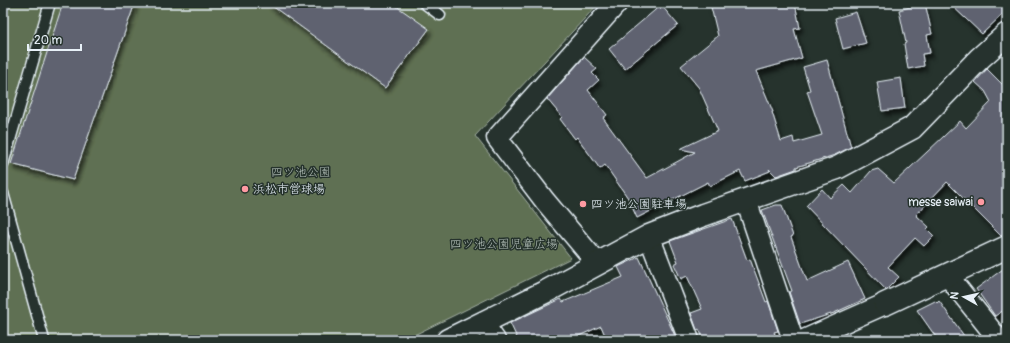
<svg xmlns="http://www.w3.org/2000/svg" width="1010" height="343" viewBox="0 0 1010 343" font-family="Pangolin,'Klee One',sans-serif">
  <defs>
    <filter id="shadow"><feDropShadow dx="2.5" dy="4.5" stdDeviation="2" flood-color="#0009"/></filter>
  </defs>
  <rect width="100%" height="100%" fill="#26332d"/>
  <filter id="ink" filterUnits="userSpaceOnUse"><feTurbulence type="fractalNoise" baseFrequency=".025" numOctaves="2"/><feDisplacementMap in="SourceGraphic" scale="8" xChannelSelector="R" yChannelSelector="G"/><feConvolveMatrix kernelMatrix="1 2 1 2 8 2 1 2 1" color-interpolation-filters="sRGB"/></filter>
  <g filter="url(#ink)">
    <!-- green -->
    <path fill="#5f7052" stroke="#a4b0a5" d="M3 3H599L475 136 571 258 404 340H3Z"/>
    <!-- building -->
    <g fill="#5f626f" stroke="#e8f1f8" filter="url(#shadow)">
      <path d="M63 3H135L73 180 11 164Z"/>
      <path d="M268 3H392L429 29 385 88Z"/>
      <path d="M710 3H795L800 28 794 29 802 58 756 71 773 112H772L781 141 793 137 794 143 822 135 807 91 810 90 803 67 827 60 851 147 835 155 796 167V169L776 176 769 169 770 171 745 181 740 171 710 186 708 182 637 218 628 198 605 165 600 169 577 137 575 139 560 119 562 117 547 99 584 57 597 69 592 73 599 80 588 90 607 115 603 118 647 178 695 152 680 149 718 131 699 88 681 66 718 36Z"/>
      <path d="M925 3 932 34 927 35 930 53 922 54 924 66 908 69 904 44 906 43 899 10Z"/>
      <path d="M949 3H1007V10L982 34Z"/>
      <path d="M661 5 678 25 625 69 609 49Z"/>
      <path d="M856 12 866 43 843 49 835 18Z"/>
      <path d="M987 69 1007 89V235L1001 236 947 182 916 215 929 227 927 229 934 236 924 246 915 238 888 267 899 277 886 290 806 206 822 189 830 198 844 185 852 193 871 171 878 169 894 183 960 121 966 128 991 102 985 91 975 82Z"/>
      <path d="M901 78 905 108 882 111 877 82Z"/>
      <path d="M776 205H782L793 236 791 237 807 281 848 262 865 299 834 313 800 324 789 292 792 291 762 210Z"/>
      <path d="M732 219 747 260 750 259 766 302 768 301 778 331 774 332 777 340H704L699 329 697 330 691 313 702 309 687 276 681 279 674 264 678 262 670 241Z"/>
      <path d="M639 257 675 336 665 340H607L601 326 570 340H518L510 323 561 299 563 302 623 277 618 267Z"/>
      <path d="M1007 266V308L995 316 976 289Z"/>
      <path d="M935 301 937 303 939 301 967 340H938L917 310Z"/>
    </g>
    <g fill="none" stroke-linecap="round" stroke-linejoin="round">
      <defs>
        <g id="service">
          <path d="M424 3 440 15"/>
          <path d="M3 164 50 3"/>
          <path d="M3 193 44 340"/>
        </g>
        <g id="minor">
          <path d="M746 200 793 340"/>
          <path d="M649 236 689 340"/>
          <path d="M597 263 545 201 497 138 617 3"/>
          <path d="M948 276 999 340"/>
          <path d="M486 322 488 330 495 340"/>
          <path d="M804 340 885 304"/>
        </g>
        <g id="tertiary">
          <path d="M885 304 1007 247"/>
          <path d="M448 340 547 291 649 236 703 215 837 168 912 128 980 58 1007 34"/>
        </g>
      </defs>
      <!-- service casing -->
      <use href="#service" stroke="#e8f1f8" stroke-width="13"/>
      <!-- minor casing -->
      <use href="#minor" stroke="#e8f1f8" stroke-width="23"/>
      <!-- tertiary casing -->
      <use href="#tertiary" stroke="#e8f1f8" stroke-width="25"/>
      <!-- service -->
      <use href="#service" stroke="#26332d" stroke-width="10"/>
      <!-- minor -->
      <use href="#minor" stroke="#26332d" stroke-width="20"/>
      <!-- tertiary -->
      <use href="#tertiary" stroke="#26332d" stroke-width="22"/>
    </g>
  </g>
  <!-- markers -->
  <g fill="#ff9aa2" stroke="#26332d" stroke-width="1.5">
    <circle cx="245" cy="189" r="4"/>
    <circle cx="981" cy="202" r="4"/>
    <circle cx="583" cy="204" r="4"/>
  </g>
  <g text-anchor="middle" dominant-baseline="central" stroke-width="3" stroke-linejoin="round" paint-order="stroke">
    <!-- park labels -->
    <g font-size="12" fill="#b1bdb6" stroke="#26332d">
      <text x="301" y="172">四ツ池公園</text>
      <text x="504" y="244">四ツ池公園児童広場</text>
    </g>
    <!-- poi labels -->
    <g font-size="12" fill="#e8f1f8" stroke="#26332d" text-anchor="start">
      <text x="253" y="189">浜松市営球場</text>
      <text x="973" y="202" text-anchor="end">messe saiwai</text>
      <text x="591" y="204">四ツ池公園駐車場</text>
    </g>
  </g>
  <!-- margin -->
  <rect width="1010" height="343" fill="none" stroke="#26332d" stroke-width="16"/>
  <rect x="8" y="8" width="994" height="327" fill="none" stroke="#e8f1f8" stroke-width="1.5" filter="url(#ink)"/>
  <!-- north arrow -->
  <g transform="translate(964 297) rotate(278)" stroke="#26332d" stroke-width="3" paint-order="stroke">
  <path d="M0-3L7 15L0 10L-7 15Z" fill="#e8f1f8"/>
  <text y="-6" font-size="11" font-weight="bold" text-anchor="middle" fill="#e8f1f8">N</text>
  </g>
  <!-- scale -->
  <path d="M28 44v6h53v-6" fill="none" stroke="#e8f1f8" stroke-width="2"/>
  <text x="34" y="44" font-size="12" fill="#e8f1f8" stroke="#26332d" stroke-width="3" paint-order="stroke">20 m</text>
</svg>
